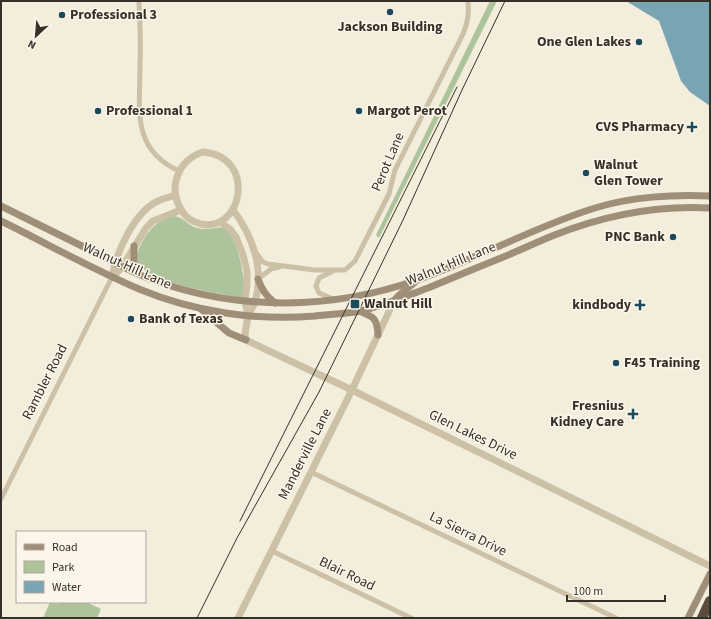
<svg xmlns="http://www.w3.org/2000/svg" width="711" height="619" viewBox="0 0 711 619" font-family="'Source Sans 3',sans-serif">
  <rect width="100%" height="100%" fill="#f3eddc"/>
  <!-- green -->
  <g fill="#adc39b">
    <path d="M490 1H497L379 238 376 235Z"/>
    <path d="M170 216C183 215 185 224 197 228 207 231 219 226 224 228 237 235 243 270 244 283 244 288 243 293 243 298 221 294 149 283 139 264 136 258 137 252 140 246 149 229 153 225 170 216Z"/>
    <path d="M50 602 58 604 59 602H86L101 609 97 618H43Z"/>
  </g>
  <!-- water -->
  <path fill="#79a4b2" d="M626 1H710V106L690 92 681 81 659 21Z"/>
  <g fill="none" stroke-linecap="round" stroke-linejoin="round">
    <!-- minor -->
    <g stroke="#ccc0a7" stroke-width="5">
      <path d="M139 1C140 22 141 44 140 65 140 110 131 149 179 171"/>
      <path d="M257 254 263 262 268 264 315 270H345L355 261 389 194 395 170 463 34C468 22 469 14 468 1"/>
      <path d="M333 271 319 278 316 286 319 293 333 299"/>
      <path d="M258 279 271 269 279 267"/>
      <path d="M311 472 616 618"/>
      <path d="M1 499 112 277"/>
      <path d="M272 551 411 618"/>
    </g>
    <!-- tertiary -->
    <g stroke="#ccc0a7" stroke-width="7">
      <path d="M203 152C257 156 243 233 201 224 193 222 186 218 182 211 167 188 178 160 203 152Z"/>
      <path d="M233 210C252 235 265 269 255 302 254 306 250 311 248 316"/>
      <path d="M220 222 230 229 236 237 243 255 247 271V284L245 301 248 316 245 334 246 340 352 390 710 566"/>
      <path d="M112 277C116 253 134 212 158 201 163 198 170 197 176 195"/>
      <path d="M113 277 122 267 146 228 153 221 181 210"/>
      <path d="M238 618 348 398 394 301"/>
    </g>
    <!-- secondary -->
    <g stroke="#a08f78" stroke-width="7">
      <path d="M1 206C31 221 62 236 92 251 112 261 132 273 153 280 238 311 332 310 417 280 442 271 466 260 490 250 525 235 559 219 595 208 630 197 674 194 710 196"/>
      <path d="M1 221C46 243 92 269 139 289 194 312 256 321 315 316 330 314 346 314 360 311 383 306 406 296 428 288 452 278 476 268 501 258 518 251 535 243 552 236 602 216 656 205 710 208"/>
      <path d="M134 246V262L140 274"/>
      <path d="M258 279C262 290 266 296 275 303"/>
      <path d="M394 301C399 293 408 289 415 282"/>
      <path d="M201 309 229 333 246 340"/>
      <path d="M359 311C375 317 377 319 378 335"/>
      <path d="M688 618 710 574"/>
    </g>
    <!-- motorway -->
    <path stroke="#5a4c3e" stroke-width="10" d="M702 618 710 601"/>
    <!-- tram -->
    <g stroke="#383028" stroke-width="1">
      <path d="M240 521 457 87"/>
      <path d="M197 618 237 538 319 392 403 220 462 90 505 1"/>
    </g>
  </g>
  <!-- markers -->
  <g fill="#1b4a5c" stroke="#fbf6e9" stroke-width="1.5">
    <circle cx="390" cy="12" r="4"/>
    <circle cx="62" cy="15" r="4"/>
    <circle cx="639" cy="42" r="4"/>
    <circle cx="98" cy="111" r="4"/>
    <circle cx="359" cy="111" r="4"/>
    <path d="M690 121h4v4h4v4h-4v4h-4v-4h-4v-4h4z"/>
    <circle cx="586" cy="173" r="4"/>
    <circle cx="673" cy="237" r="4"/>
    <rect x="350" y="299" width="10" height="10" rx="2"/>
    <path d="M638 299h4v4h4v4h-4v4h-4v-4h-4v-4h4z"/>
    <circle cx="131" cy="319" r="4"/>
    <circle cx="616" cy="363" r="4"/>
    <path d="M631 408h4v4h4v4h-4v4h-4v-4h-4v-4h4z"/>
  </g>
  <g text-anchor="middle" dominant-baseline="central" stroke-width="3" stroke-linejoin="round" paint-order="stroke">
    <!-- poi labels -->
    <g font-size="14" font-weight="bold" fill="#383028" stroke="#fbf6e9" text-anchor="start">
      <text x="70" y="15">Professional 3</text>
      <text x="390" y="27" text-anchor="middle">Jackson Building</text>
      <text x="631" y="42" text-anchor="end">One Glen Lakes</text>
      <text x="106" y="111">Professional 1</text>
      <text x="367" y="111">Margot Perot</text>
      <text x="684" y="127" text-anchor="end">CVS Pharmacy</text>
      <text x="594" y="165">Walnut<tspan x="594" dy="16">Glen Tower</tspan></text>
      <text x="665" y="237" text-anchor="end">PNC Bank</text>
      <text x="364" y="304">Walnut Hill</text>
      <text x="631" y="305" text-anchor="end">kindbody</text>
      <text x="139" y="319">Bank of Texas</text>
      <text x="624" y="363">F45 Training</text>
      <text x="624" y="406" text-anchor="end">Fresnius<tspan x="624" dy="16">Kidney Care</tspan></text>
    </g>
    <!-- street labels -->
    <g font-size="14" fill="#383028" stroke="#fbf6e9">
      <text transform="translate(388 162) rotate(-67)">Perot Lane</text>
      <text transform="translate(451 264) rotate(-22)">Walnut Hill Lane</text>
      <text transform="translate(127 266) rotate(24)">Walnut Hill Lane</text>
      <text transform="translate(45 382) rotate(-63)">Rambler Road</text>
      <text transform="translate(473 435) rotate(26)">Glen Lakes Drive</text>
      <text transform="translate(305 454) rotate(-63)">Manderville Lane</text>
      <text transform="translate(468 534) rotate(26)">La Sierra Drive</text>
      <text transform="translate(347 574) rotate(26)">Blair Road</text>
    </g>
  </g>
  <!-- border -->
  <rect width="711" height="619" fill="none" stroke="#383028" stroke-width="4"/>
  <!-- legend -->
  <rect x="16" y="531" width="130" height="72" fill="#fbf6e9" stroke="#ada79c"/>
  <rect x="24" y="544" width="20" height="6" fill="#a08f78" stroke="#ada79c"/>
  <text x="52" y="551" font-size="12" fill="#383028">Road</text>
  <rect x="24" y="561" width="20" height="12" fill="#adc39b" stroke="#ada79c"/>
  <text x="52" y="571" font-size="12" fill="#383028">Park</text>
  <rect x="24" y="581" width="20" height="12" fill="#79a4b2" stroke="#ada79c"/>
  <text x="52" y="591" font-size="12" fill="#383028">Water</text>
  <!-- north arrow -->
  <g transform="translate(36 36) rotate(206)" stroke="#fbf6e9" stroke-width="3" paint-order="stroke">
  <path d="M0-3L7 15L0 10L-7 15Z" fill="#383028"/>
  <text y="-6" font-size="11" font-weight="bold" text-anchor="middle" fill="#383028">N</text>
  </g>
  <!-- scale -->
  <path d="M567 595v6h98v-6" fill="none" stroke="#383028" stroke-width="2"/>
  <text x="573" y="595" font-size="12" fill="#383028" stroke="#fbf6e9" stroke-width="3" paint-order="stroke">100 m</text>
</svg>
